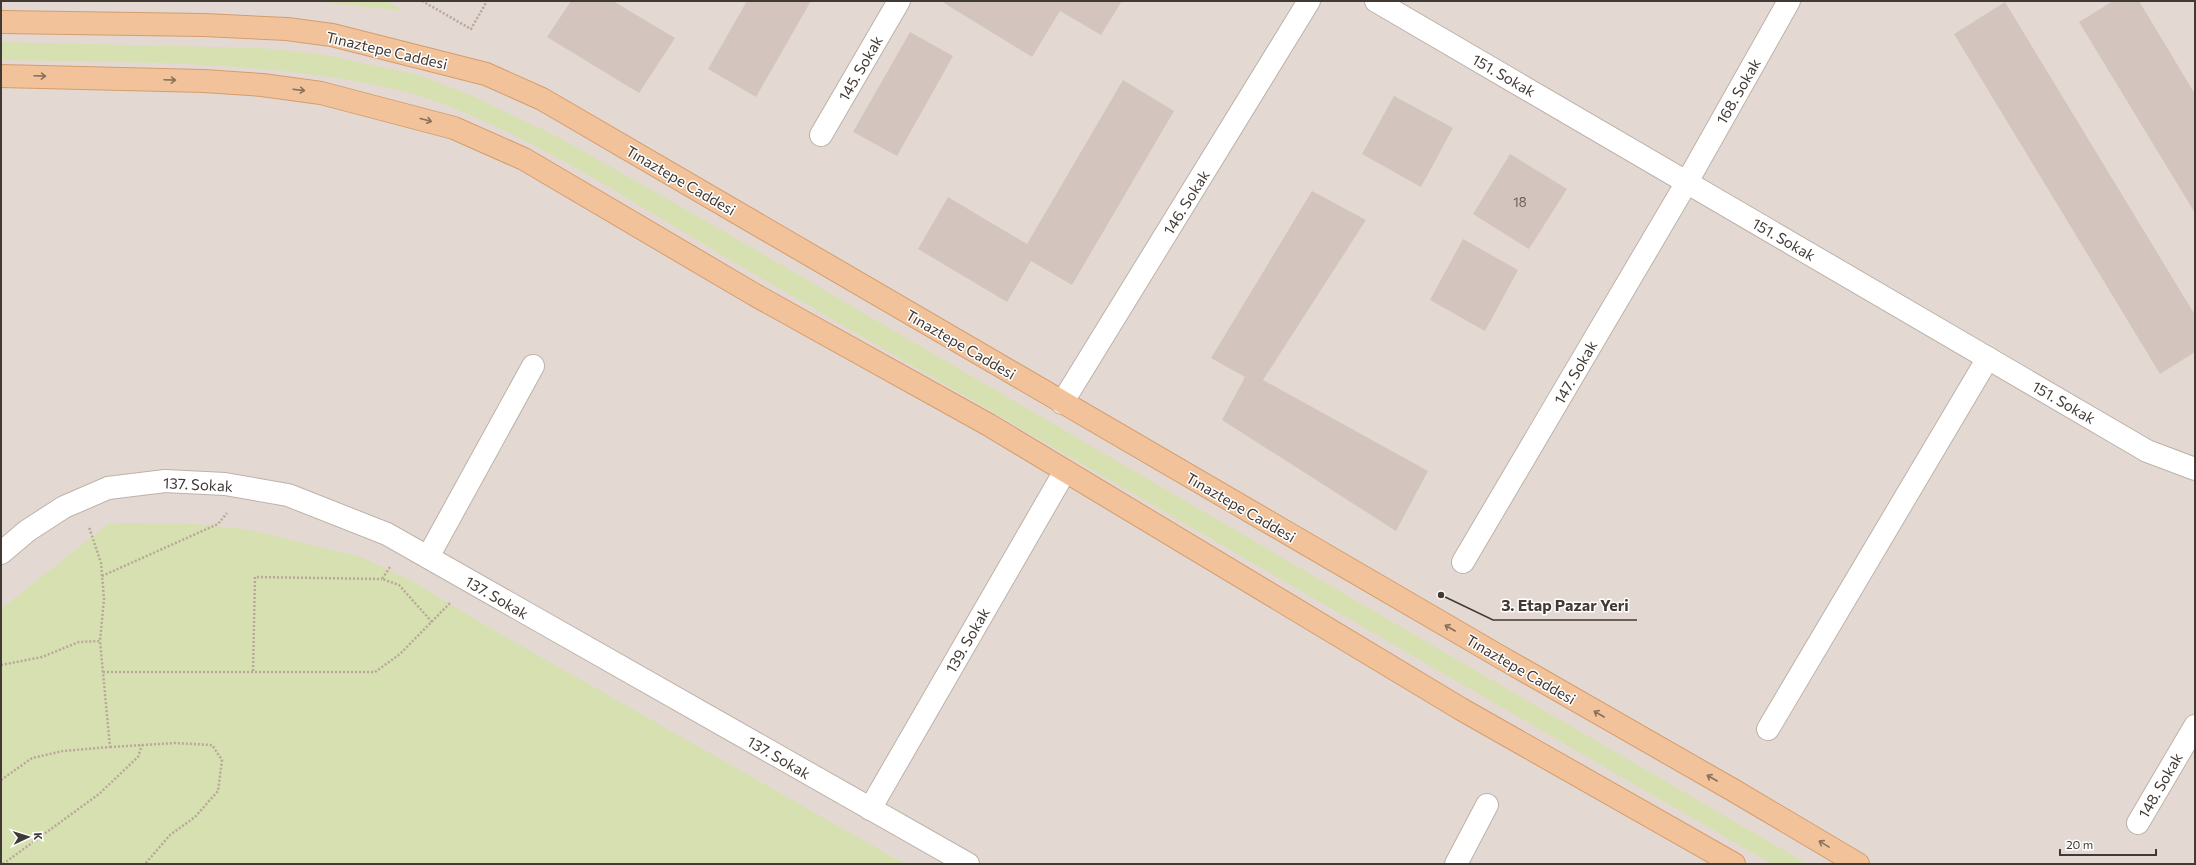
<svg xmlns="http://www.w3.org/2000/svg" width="2196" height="865" viewBox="0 0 2196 865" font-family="Commissioner,sans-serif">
  <rect width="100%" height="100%" fill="#efe9e3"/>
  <!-- residential -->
  <rect fill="#e3d9d2" x="1" y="1" width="2194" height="863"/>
  <!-- green -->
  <g fill="#d6e0b0">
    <path d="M314 1H386L404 11Z"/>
    <path d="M1 42 260 48 320 54 419 75 470 95 558 137 706 221 1807 864H1772L732 261C636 204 542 141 438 102 394 86 346 79 301 73 201 61 101 62 1 60Z"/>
    <path d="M128 523 197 524 250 530 361 557 412 581 476 620 905 864H1V605H6L108 524Z"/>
  </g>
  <!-- building -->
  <g fill="#d3c5bd">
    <path d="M571 1H613L675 38 639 93 547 37Z"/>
    <path d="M747 1H811L756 97 708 69Z"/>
    <path d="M945 1H1122L1101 35 1060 11 1032 57 944 3Z"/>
    <path d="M2113 1H2139L2195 94V213L2079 22Z"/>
    <path d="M2005 2 2195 315V352L2160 374 1954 34Z"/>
    <path d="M910 32 953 56 897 156 853 132Z"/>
    <path d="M1123 80 1174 111 1072 285 1031 261 1007 302 918 249 948 197 1027 244Z"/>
    <path d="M1394 96 1453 128 1421 187 1362 154Z"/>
    <path d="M1510 154 1567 189 1529 249 1473 214Z"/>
    <path d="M1312 191 1366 220 1263 380 1428 471 1396 531 1222 420 1245 377 1211 358Z"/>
    <path d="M1463 239 1518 270 1485 331 1430 300Z"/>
  </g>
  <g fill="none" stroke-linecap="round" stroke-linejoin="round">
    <defs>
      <g id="street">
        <path d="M1376 1 2147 451 2195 469"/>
        <path d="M821 135 899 1"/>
        <path d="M1062 403 1309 1"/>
        <path d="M1 553 27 531 64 507 108 488 165 481 225 484 288 495 387 534 968 864"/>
        <path d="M428 557 533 366"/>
        <path d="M1463 562 1687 182 1789 1"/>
        <path d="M1768 729 1988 358"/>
        <path d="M870 809 1065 471"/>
        <path d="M2138 823 2195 726"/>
        <path d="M1456 864 1487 805"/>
      </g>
      <g id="primary">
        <path d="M1 22 204 25 287 29 332 35 486 74 542 99 1497 655 1733 790 1858 864"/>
        <path d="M1 76 204 81 262 85 321 93 454 128 524 159 755 295 989 425 1461 709 1734 864"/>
      </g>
    </defs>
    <!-- street casing -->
    <use href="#street" stroke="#bdb2aa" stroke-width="24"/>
    <!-- primary casing -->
    <use href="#primary" stroke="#d59c6c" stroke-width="24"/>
    <!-- path -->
    <g stroke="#baa79a" stroke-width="2.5" stroke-dasharray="2 2" stroke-linecap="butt">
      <path d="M422 1 471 29 487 1"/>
      <path d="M390 567 382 579 399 585 432 622"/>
      <path d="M102 576 218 524 227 513"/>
      <path d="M1 665 42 657 79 642 100 641 104 599 101 563 89 527"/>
      <path d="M253 671 255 577 382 579"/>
      <path d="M103 672H375L400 654 451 602"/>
      <path d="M110 747 174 743 212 745 222 760 218 791 195 817 170 835 145 864"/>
      <path d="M1 780 32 758 63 751 110 747 100 641"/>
      <path d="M3 864 99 794 138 757 142 745"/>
    </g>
    <!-- street -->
    <use href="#street" stroke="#fff" stroke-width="22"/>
    <!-- primary -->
    <use href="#primary" stroke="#f2c39a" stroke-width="22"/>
  </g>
  <!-- one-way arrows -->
  <defs><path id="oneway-shaft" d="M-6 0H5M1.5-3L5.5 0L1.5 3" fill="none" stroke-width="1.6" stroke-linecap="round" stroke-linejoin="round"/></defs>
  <g stroke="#88705d">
    <use href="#oneway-shaft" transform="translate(40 76) rotate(2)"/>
    <use href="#oneway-shaft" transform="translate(170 80) rotate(2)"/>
    <use href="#oneway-shaft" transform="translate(299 90) rotate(7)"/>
    <use href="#oneway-shaft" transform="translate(426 120) rotate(15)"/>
    <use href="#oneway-shaft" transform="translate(1450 628) rotate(-150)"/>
    <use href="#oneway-shaft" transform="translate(1599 714) rotate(-150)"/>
    <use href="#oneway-shaft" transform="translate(1712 778) rotate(-150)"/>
    <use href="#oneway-shaft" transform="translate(1824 844) rotate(-149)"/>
  </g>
  <g text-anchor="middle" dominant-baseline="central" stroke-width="3" stroke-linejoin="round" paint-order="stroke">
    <!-- number labels -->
    <g font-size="13" fill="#665c56">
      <text x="1520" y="202">18</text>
    </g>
    <!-- street labels -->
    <g font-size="15" fill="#413934" stroke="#fff">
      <text transform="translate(387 50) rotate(13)">Tınaztepe Caddesi</text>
      <text transform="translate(860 68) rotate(-60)">145. Sokak</text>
      <text transform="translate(1504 75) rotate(30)">151. Sokak</text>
      <text transform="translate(1738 91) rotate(-60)">168. Sokak</text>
      <text transform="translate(681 180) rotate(30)">Tınaztepe Caddesi</text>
      <text transform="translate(1186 202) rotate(-58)">146. Sokak</text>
      <text transform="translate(1784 239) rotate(30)">151. Sokak</text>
      <text transform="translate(961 344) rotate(30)">Tınaztepe Caddesi</text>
      <text transform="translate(1575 372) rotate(-60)">147. Sokak</text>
      <text transform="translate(2064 402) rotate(30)">151. Sokak</text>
      <text transform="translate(198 484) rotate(3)">137. Sokak</text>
      <text transform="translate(1241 507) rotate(30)">Tınaztepe Caddesi</text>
      <text transform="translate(497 597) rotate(30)">137. Sokak</text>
      <text transform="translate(967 640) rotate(-60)">139. Sokak</text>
      <text transform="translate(1521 669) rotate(30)">Tınaztepe Caddesi</text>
      <text transform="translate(779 757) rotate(30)">137. Sokak</text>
      <text transform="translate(2160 785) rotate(-60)">148. Sokak</text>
    </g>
  </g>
  <!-- callouts -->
  <path fill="none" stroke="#413934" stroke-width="1.5" d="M1441 595L1493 620H1637"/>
  <circle fill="#413934" stroke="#fff" stroke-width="1.5" cx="1441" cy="595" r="4"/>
  <g font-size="16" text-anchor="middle" font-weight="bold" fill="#413934" stroke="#fff" stroke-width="3" stroke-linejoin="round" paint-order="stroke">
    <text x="1565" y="611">3. Etap Pazar Yeri</text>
  </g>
  <!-- border -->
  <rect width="2196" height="865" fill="none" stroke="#413934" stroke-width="4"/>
  <!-- north arrow -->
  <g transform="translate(28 837) rotate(86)" stroke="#ffffff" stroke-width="3" paint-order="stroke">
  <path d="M0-3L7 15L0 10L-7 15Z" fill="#413934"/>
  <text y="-6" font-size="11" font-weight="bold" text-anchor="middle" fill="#413934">K</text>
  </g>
  <!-- scale -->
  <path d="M2060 849v6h96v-6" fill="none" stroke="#413934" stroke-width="2"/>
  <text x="2066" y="849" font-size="12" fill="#413934" stroke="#ffffff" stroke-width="3" paint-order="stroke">20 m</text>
</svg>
